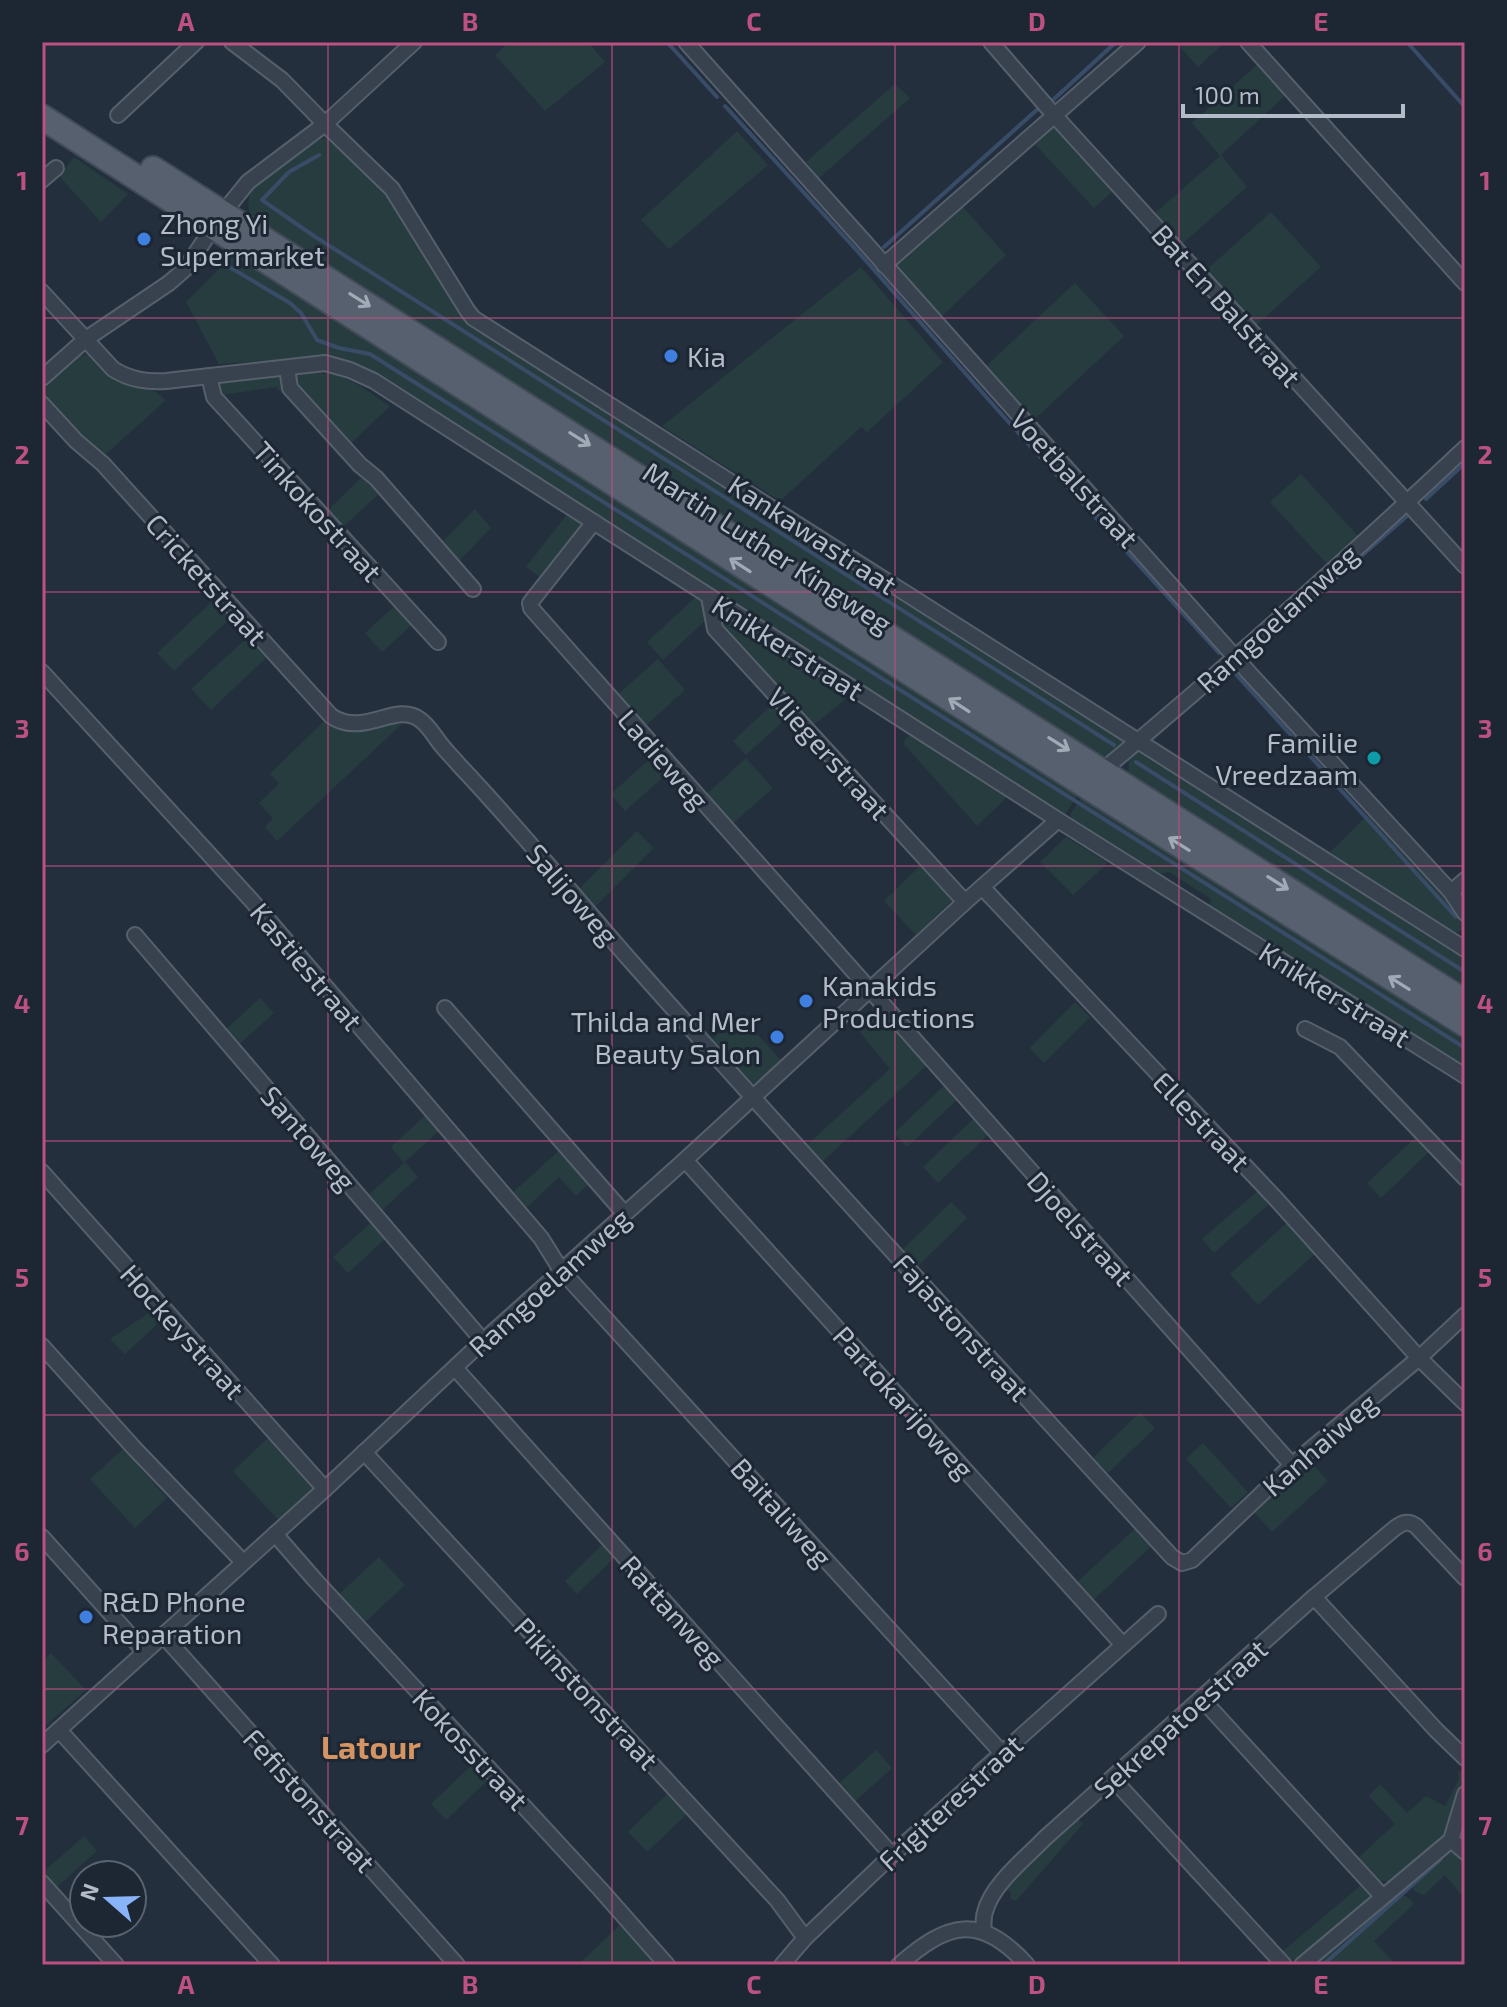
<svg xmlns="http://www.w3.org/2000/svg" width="1507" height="2007" viewBox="0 0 1507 2007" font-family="'Exo 2',sans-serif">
  <rect width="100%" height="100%" fill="#242f3e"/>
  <!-- green -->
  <g fill="#263c3f">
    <path d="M509 42H588L605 62 545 111 495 55Z"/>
    <path d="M1176 42H1225L1198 67Z"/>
    <path d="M1260 62 1288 93 1221 155 1247 187 1182 244 1155 213 1220 156 1192 123Z"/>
    <path d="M895 84 910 98 819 178 806 162Z"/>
    <path d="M1051 126 1058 127 1063 131 1113 191 1094 208 1032 141Z"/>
    <path d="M737 131 768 165 669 249 641 220Z"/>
    <path d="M326 138 332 140 383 187 450 295 1124 739V745L1104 760 252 219C247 209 247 198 253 188 261 175 310 141 326 138Z"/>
    <path d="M74 157 128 194 101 222 59 176Z"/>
    <path d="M961 205 1006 255 941 317 896 269V261Z"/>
    <path d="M1271 212 1321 267 1252 329 1203 273Z"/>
    <path d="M236 252 1076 788 1078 795 1064 816 369 370 342 360 326 357 219 364 186 302Z"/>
    <path d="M861 267 943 362 867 432 861 427 780 501 662 426Z"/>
    <path d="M1075 283 1124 336 1034 420 985 367Z"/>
    <path d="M89 354C100 361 105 374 118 380 128 385 140 384 150 389 156 391 161 397 166 400L105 455 96 452C86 442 43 404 42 392 42 385 52 377 57 373 67 365 76 355 89 354Z"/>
    <path d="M311 372C348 374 360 386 390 406L349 445 292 383 293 374Z"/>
    <path d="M277 374 360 470 355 474 276 387 222 395 218 388V381Z"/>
    <path d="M366 473 382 491 344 526 329 509Z"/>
    <path d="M1301 474 1358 536 1327 564 1270 502Z"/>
    <path d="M475 509 491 528 456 564 441 543Z"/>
    <path d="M568 513 586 525 544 580 526 567Z"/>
    <path d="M698 595 706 601 709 617 663 660 647 642Z"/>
    <path d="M217 597 234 615 174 671 157 653Z"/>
    <path d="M398 603 415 622 382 652 365 633Z"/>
    <path d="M718 611 851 695 811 727 719 626Z"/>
    <path d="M249 636 268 656 211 710 191 689Z"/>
    <path d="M658 659 685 690 643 728 615 697Z"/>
    <path d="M777 700 790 715 746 755 733 741Z"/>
    <path d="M326 719C360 743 372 718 404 722L277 841 265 827 273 818 259 803 279 783 270 774Z"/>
    <path d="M911 733 1010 794 977 826 903 743Z"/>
    <path d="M1138 750H1145L1465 955V993L1130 777 1128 772 1129 759Z"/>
    <path d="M654 755 669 772 625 811 611 794Z"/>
    <path d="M746 758 773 788 729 827 702 798Z"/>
    <path d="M1082 797 1465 1033V1070L1209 906 1211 899 1169 872 1160 874 1071 819V813Z"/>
    <path d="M1371 812 1457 908C1462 916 1467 922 1461 931L1453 933 1448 930 1330 852Z"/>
    <path d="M637 831 654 848 595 907 578 890Z"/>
    <path d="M1066 837 1108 863 1073 895 1040 862Z"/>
    <path d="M920 866 952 901 916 935 884 901Z"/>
    <path d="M260 998 274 1013 236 1047 223 1032Z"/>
    <path d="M1075 1002 1090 1017 1044 1063 1030 1048Z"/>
    <path d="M878 1009 927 1065 822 1162 807 1145 890 1069 855 1026 873 1010Z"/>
    <path d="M739 1014 781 1060C772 1069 762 1084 748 1084L710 1041Z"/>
    <path d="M946 1084 959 1098 907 1147 894 1133Z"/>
    <path d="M428 1113 442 1128 405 1162 418 1177 380 1212 366 1197 404 1163 391 1147Z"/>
    <path d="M975 1117 990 1133 938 1183 923 1167Z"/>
    <path d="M1418 1135 1431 1150 1381 1198 1367 1183Z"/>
    <path d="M562 1148 592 1181 576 1196 559 1177 524 1210 510 1195Z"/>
    <path d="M1260 1189 1271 1202 1214 1253 1202 1239Z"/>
    <path d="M951 1202 967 1218 917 1267 901 1251Z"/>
    <path d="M374 1220 388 1236 348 1273 333 1257Z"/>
    <path d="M1289 1221 1317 1252 1258 1305 1230 1274Z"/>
    <path d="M153 1310 162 1320 125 1354 110 1339Z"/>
    <path d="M1140 1412 1155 1428 1108 1473 1093 1458Z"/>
    <path d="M271 1435 315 1487 314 1491 280 1522 233 1471Z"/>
    <path d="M1203 1443 1248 1492 1231 1508 1186 1459Z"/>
    <path d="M123 1449 167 1498 135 1528 90 1479Z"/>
    <path d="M1310 1461 1328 1481 1272 1532 1254 1512Z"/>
    <path d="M1139 1525 1155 1543 1092 1601 1076 1583Z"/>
    <path d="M602 1545 614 1558 577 1594 565 1581Z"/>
    <path d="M379 1557 405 1585 362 1625 336 1597Z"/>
    <path d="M51 1653 86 1690 43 1728H42V1662Z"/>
    <path d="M876 1750 892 1768 852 1804 836 1786Z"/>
    <path d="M476 1761 491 1777 446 1820 431 1804Z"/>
    <path d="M1465 1769V1790L1449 1828 1441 1840 1394 1879C1378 1888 1368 1869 1358 1858L1395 1824 1369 1796 1380 1784 1407 1813 1426 1796 1445 1806 1459 1779 1458 1772Z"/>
    <path d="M668 1793 688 1813 647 1852 628 1832Z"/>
    <path d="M1078 1819 1083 1824 1016 1901 1010 1898 1011 1893 1006 1888 1009 1883 1039 1851Z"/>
    <path d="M84 1836 97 1851 56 1888 42 1873Z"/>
    <path d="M1445 1852 1461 1854 1465 1857V1899L1445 1875 1424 1895C1415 1893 1413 1890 1411 1882Z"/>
    <path d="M1360 1886H1367C1371 1892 1373 1895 1369 1902L1303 1958 1292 1960 1282 1952Z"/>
    <path d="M1400 1892 1413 1902 1412 1906 1374 1941 1396 1965H1309Z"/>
    <path d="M623 1922 662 1965H578Z"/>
  </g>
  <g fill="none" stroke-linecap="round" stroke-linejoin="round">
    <!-- stream -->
    <g stroke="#394c67" stroke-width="4">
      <path d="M667 42 717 97"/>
      <path d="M1407 42 1465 107"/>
      <path d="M1054 99 1116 42"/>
      <path d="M725 106 859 253 1004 417 1219 653"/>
      <path d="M319 155 289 172 262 200 314 236 1114 745"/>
      <path d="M884 247 1040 107"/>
      <path d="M221 262 290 303 301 313 317 340 339 348 370 354 1465 1048"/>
      <path d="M1426 499 1465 463"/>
      <path d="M1253 651 1407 516"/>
      <path d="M1211 687 1232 670 1456 917"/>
      <path d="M1136 762 1465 972"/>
      <path d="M1323 1965 1441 1859"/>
    </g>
    <defs>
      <g id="minor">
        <path d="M232 42 282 80 325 124 392 189 467 310 473 318 1465 949"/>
        <path d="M686 42 1251 675 1451 892 1465 913"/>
        <path d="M991 42 1055 116 1465 566"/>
        <path d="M1248 42 1465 283"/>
        <path d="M118 115 196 42"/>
        <path d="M42 180 56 168"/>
        <path d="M884 265 1138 42"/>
        <path d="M42 292 113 369C130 380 147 382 166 381L325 363 350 370 374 381 1058 820 1465 1076"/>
        <path d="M287 368 290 388 360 465 376 478 473 589"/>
        <path d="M209 376 214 397 438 642"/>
        <path d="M42 378 86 339 169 283 185 269 223 213 248 182 325 124 414 42"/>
        <path d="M42 404 76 441 103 464 331 716C363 738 395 702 419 719 429 725 435 738 443 747 448 753 454 759 459 765 518 827 572 894 629 959 807 1160 990 1358 1172 1557L1182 1563 1192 1560 1292 1465 1419 1358 1465 1315"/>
        <path d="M594 522 530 603 531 608 1292 1465"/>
        <path d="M709 597 715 629 965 902"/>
        <path d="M42 672 252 901 541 1238 561 1270 1002 1753"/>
        <path d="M1099 776 1102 771C1226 668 1347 559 1465 448"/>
        <path d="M982 887 1277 1200 1419 1358 1465 1403"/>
        <path d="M1451 892 1465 880"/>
        <path d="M135 935 483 1341"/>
        <path d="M445 1008 624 1213"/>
        <path d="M1305 1029 1340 1047 1465 1178"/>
        <path d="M685 1160 1123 1645"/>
        <path d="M42 1172 325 1489"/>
        <path d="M42 1346 134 1448 243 1562"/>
        <path d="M455 1368 892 1855"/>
        <path d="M364 1452 777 1900 805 1938"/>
        <path d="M275 1534 315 1580 600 1889 667 1965"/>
        <path d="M42 1537 144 1651"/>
        <path d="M1314 1597 1436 1730 1465 1758"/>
        <path d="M163 1635 457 1965"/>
        <path d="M1201 1698 1382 1896"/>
        <path d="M59 1730 272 1965"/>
        <path d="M42 1745 325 1489 483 1341 685 1160 965 902 1058 820"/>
        <path d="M1113 1779 1284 1965"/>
        <path d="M1451 1840 1465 1852"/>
        <path d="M42 1883 116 1965"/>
        <path d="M983 1931C984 1925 983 1918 985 1912 992 1884 1026 1858 1045 1838L1314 1597 1395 1528C1402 1523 1408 1520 1416 1526L1465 1578"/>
        <path d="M782 1965 805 1938 892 1855 972 1784 981 1772 1158 1614"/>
        <path d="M899 1965C948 1922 980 1913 1027 1965"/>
        <path d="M1302 1965 1451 1840 1465 1794"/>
      </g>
      <g id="primary">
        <path d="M42 117 1091 789 1465 1024"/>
        <path d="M153 169 1465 1002"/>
      </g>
    </defs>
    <!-- minor casing -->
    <use href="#minor" stroke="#565f6c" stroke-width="18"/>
    <!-- primary casing -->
    <use href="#primary" stroke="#414a57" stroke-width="28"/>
    <!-- minor -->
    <use href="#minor" stroke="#38414e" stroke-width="14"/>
    <!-- primary -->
    <use href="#primary" stroke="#56606e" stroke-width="24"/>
  </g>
  <!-- one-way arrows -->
  <defs><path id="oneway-shaft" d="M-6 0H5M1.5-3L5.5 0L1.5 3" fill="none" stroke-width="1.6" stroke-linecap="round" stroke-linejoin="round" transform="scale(2)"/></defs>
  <g stroke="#a1aab7">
    <use href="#oneway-shaft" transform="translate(360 300) rotate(32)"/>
    <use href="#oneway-shaft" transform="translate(580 439) rotate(32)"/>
    <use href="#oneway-shaft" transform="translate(740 565) rotate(-147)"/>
    <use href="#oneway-shaft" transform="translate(959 705) rotate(-147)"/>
    <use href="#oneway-shaft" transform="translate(1059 744) rotate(32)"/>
    <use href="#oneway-shaft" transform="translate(1179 844) rotate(-148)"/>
    <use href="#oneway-shaft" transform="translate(1278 883) rotate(32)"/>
    <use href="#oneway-shaft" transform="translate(1399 983) rotate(-148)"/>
  </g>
  <!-- grid -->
  <path fill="none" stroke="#bd5182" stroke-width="2" stroke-opacity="0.55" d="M328 42V1965M612 42V1965M895 42V1965M1179 42V1965M42 318H1465M42 592H1465M42 866H1465M42 1141H1465M42 1415H1465M42 1689H1465"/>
  <!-- markers -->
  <g fill="#3f7fe0" stroke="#1d2633" stroke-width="3">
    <circle cx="144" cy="239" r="8"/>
    <circle cx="671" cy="356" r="8"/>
    <circle cx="806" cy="1001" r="8"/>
    <circle cx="777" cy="1037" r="8"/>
    <circle cx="86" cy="1617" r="8"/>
  </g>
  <circle fill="#0f9aa8" stroke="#1d2633" stroke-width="3" cx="1374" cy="758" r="8"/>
  <g text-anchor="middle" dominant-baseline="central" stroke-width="6" stroke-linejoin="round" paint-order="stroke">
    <!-- poi labels -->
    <g font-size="28" fill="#b4bcc9" stroke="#1d2633" text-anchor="start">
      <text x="160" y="223">Zhong Yi<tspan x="160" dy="32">Supermarket</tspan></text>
      <text x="687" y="356">Kia</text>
      <text x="1358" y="742" text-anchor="end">Familie<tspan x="1358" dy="32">Vreedzaam</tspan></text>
      <text x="822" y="985">Kanakids<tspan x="822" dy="32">Productions</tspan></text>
      <text x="761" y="1021" text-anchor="end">Thilda and Mer<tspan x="761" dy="32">Beauty Salon</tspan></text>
      <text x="102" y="1601">R&amp;D Phone<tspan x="102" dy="32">Reparation</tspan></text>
    </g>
    <!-- street labels -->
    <g font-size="28" fill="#b4bcc9" stroke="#1d2633">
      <text transform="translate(1227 305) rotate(48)">Bat En Balstraat</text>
      <text transform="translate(1075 478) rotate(48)">Voetbalstraat</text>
      <text transform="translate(318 511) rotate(48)">Tinkokostraat</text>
      <text transform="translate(813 534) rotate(33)">Kankawastraat</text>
      <text transform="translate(768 547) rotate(33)">Martin Luther Kingweg</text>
      <text transform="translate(207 579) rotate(48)">Cricketstraat</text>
      <text transform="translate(1277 618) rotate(-42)">Ramgoelamweg</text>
      <text transform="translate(788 647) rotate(32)">Knikkerstraat</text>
      <text transform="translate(829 753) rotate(48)">Vliegerstraat</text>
      <text transform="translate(664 759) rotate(49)">Ladieweg</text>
      <text transform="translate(573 894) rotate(49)">Salijoweg</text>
      <text transform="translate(307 966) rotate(50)">Kastiestraat</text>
      <text transform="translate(1335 994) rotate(32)">Knikkerstraat</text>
      <text transform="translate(1202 1121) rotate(46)">Ellestraat</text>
      <text transform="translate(309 1138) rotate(49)">Santoweg</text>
      <text transform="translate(1081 1228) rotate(48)">Djoelstraat</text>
      <text transform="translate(549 1282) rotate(-42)">Ramgoelamweg</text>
      <text transform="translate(962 1327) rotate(48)">Fajastonstraat</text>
      <text transform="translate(183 1331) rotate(48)">Hockeystraat</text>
      <text transform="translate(904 1402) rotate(48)">Partokarijoweg</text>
      <text transform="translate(1319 1444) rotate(-41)">Kanhaiweg</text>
      <text transform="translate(782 1512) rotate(48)">Baitaliweg</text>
      <text transform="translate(673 1611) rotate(48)">Rattanweg</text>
      <text transform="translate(587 1693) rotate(47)">Pikinstonstraat</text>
      <text transform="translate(1180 1718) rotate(-42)">Sekrepatoestraat</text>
      <text transform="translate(471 1749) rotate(47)">Kokosstraat</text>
      <text transform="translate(310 1800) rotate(48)">Fefistonstraat</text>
      <text transform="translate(950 1802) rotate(-43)">Frigiterestraat</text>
    </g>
    <!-- quarter labels -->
    <g font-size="32" font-weight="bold" fill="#d59563" stroke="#1d2633">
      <text x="371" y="1746">Latour</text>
    </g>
  </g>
  <!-- border -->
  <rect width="1507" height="2007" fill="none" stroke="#1d2633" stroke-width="88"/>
  <!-- north arrow -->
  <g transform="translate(108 1899) rotate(290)"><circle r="38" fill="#1d2633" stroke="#59626f" stroke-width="2"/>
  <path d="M0-6L14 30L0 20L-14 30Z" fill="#8ab4f8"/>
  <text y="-12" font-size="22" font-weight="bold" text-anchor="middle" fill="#b4bcc9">N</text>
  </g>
  <!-- scale -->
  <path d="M1183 104v12h220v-12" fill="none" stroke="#b4bcc9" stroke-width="4"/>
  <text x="1195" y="104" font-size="24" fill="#b4bcc9" stroke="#1d2633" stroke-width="6" paint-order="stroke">100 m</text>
  <rect x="44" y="44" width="1419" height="1919" fill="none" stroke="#bd5182" stroke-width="3"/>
  <g font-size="26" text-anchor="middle" font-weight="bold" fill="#bd5182">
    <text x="186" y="31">A</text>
    <text x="470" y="31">B</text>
    <text x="754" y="31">C</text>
    <text x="1037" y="31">D</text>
    <text x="1321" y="31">E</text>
    <text x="22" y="190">1</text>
    <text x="1485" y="190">1</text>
    <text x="22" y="464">2</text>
    <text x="1485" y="464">2</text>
    <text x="22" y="738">3</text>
    <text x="1485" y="738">3</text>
    <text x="22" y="1013">4</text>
    <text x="1485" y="1013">4</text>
    <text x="22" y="1287">5</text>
    <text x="1485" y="1287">5</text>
    <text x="22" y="1561">6</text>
    <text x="1485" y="1561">6</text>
    <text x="22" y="1835">7</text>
    <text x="1485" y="1835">7</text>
    <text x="186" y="1994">A</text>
    <text x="470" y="1994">B</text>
    <text x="754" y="1994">C</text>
    <text x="1037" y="1994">D</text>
    <text x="1321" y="1994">E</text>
  </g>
</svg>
